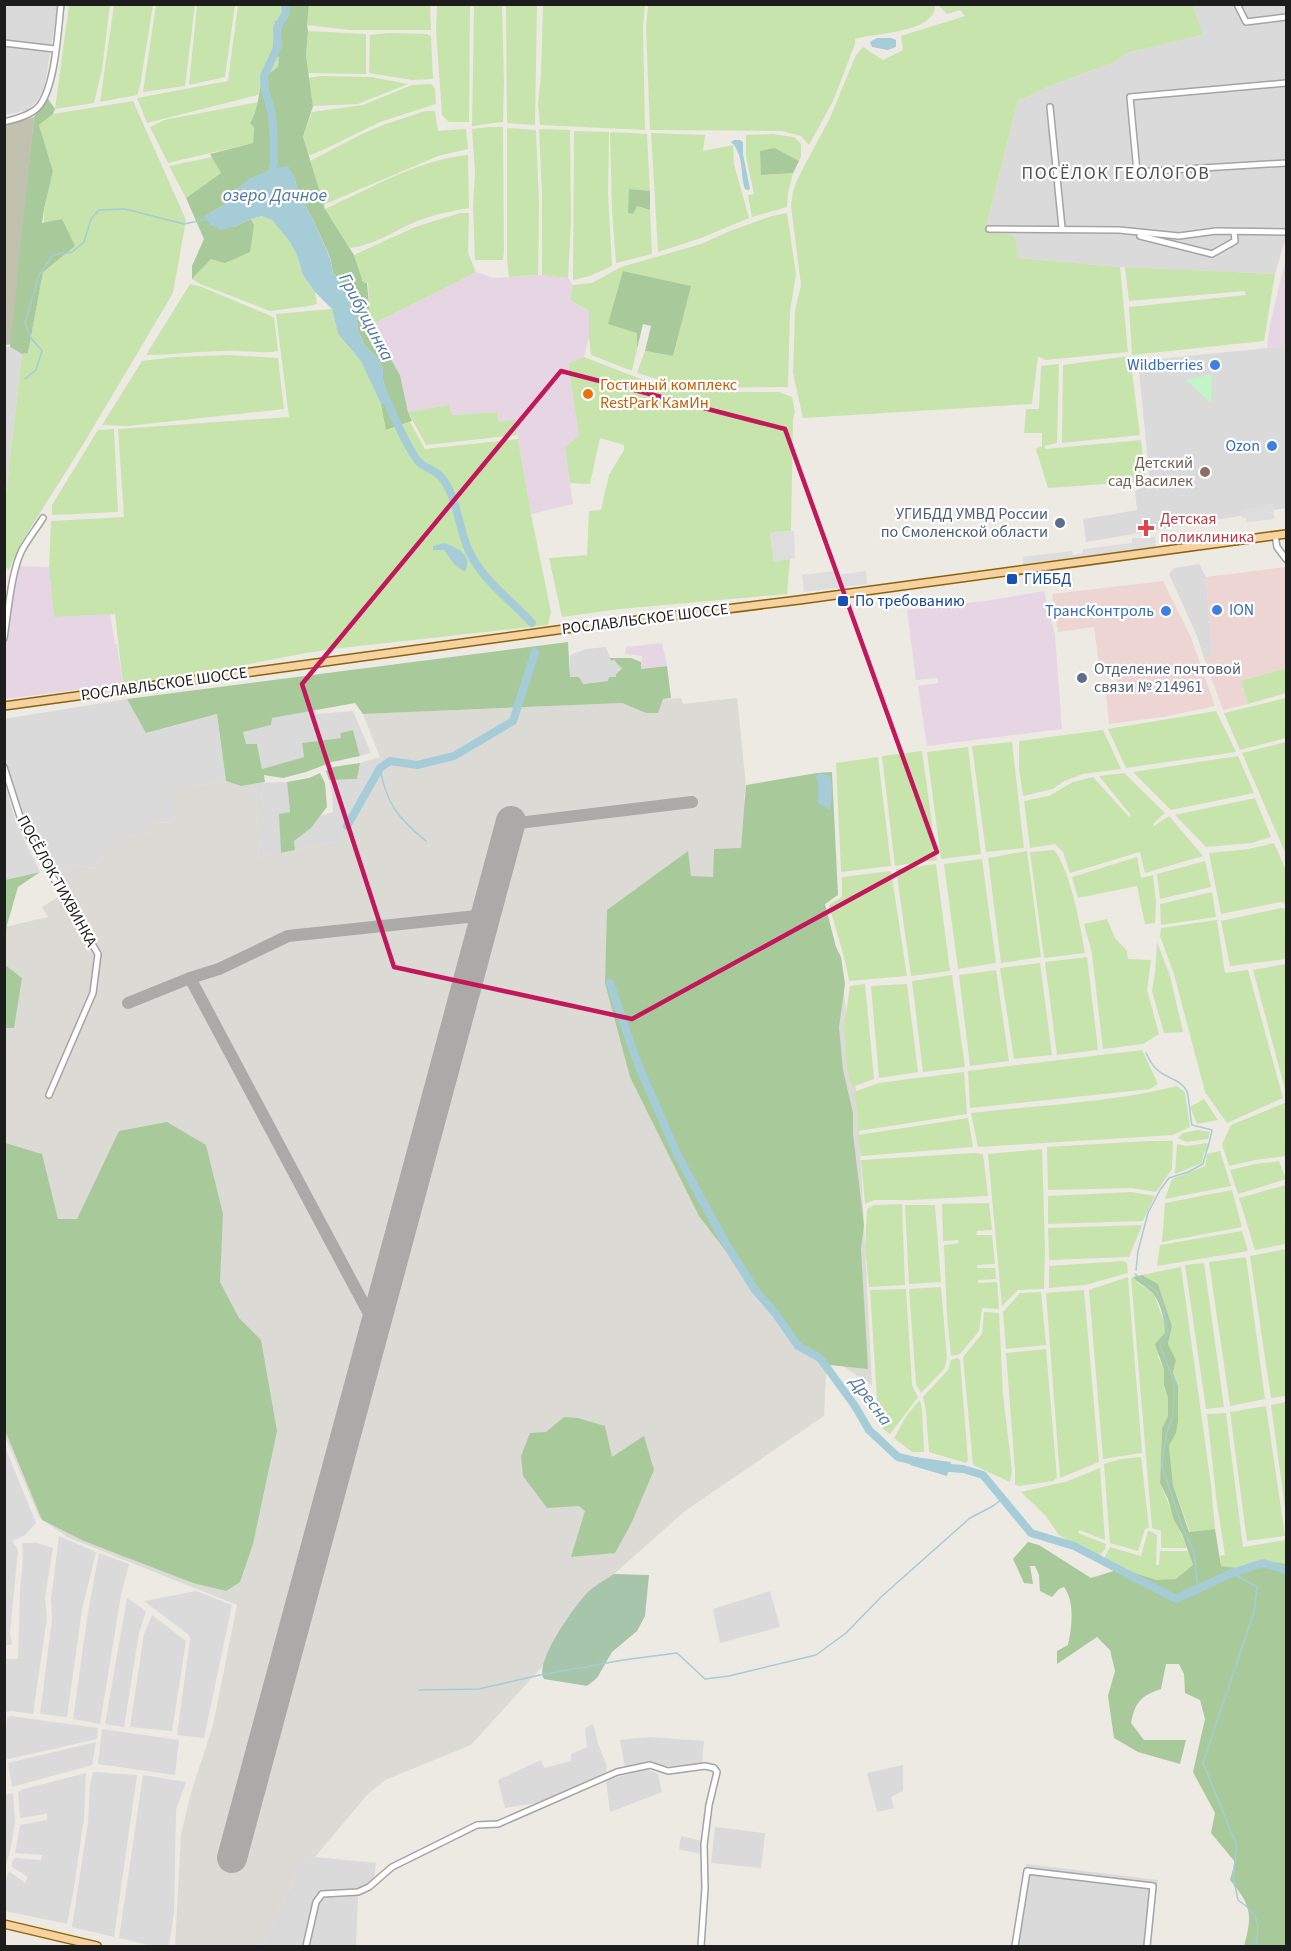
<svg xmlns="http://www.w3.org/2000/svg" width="1291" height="1951" viewBox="0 0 1291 1951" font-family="'Source Sans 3',sans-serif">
  <rect width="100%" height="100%" fill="#edeae3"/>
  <!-- residential -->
  <g fill="#dbdada">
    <path d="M5 5H58L44 90 37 101 28 110 5 115Z"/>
    <path d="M1193 5H1286V237L1275 274 1120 267 1018 258 985 231 1018 101 1052 85 1115 62 1127 53 1203 35Z"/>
    <path d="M1286 346V508L1086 542 1083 519 1137 510 1135 491 1150 484 1138 361Z"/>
    <path d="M4 347H10L22 354 5 502Z"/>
    <path d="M1199 564 1206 577 1212 654 1204 658 1197 636 1169 574 1174 568Z"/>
    <path d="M606 647 611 661 614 660 622 669 616 677 609 681 582 684 570 677V655L586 649Z"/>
    <path d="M127 699 147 733 217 714 226 781 171 790 174 822 152 823 147 833 114 840V851H106L96 868 66 865 57 871 26 826 5 758 4 719Z"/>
    <path d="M315 710 317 714 353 711 371 753 360 756 353 730 340 733 341 738 302 743 304 757 262 769 257 744H246L243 732 270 725 271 718Z"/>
    <path d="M380 757 383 765 359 810 340 841 295 850 294 841 311 828 320 816 333 812 332 793 329 780 357 779 360 763Z"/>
    <path d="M4 781 16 823 40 872 5 880Z"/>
    <path d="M287 782 290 812 280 814 281 853 259 857 256 783Z"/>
    <path d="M5 1447 36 1523 25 1535 12 1541 18 1550 10 1633 12 1645H5Z"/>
    <path d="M59 1536 96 1552 82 1610 67 1717 40 1714 52 1619 51 1600Z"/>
    <path d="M22 1543H37L53 1548 45 1597 47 1618 33 1714 11 1711 5 1712V1659H18L20 1591 23 1558Z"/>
    <path d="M99 1553 129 1564 121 1595 100 1724 73 1719 88 1612Z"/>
    <path d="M196 1591 232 1605 204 1738 177 1735 190 1639 189 1635 144 1601Z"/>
    <path d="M770 1591 780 1627 720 1643 713 1609Z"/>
    <path d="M127 1598 146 1611 139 1633 124 1727 105 1724Z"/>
    <path d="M152 1615 186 1641 172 1731 130 1727 144 1634Z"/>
    <path d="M10 1716 98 1728 97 1739 9 1759 5 1758 4 1744 7 1718Z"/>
    <path d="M593 1724 598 1744 607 1766 606 1772 585 1784 536 1803 505 1808 498 1780 541 1760 544 1768 571 1761V1754L587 1747 585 1728Z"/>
    <path d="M102 1729 179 1740 175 1775 98 1764Z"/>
    <path d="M649 1737 704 1741 702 1764 668 1766 650 1762 625 1768 620 1740Z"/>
    <path d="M96 1742 92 1765 12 1787 8 1763Z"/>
    <path d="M903 1765V1791L891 1797 894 1808 877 1812 867 1773Z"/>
    <path d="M647 1769 658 1774 662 1792 610 1812 606 1780Z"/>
    <path d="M93 1772 137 1775 114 1937 72 1927 88 1822 90 1785Z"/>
    <path d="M86 1773 84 1819 73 1893 67 1924 5 1911V1882L9 1871 25 1883 28 1877 11 1866 14 1858 41 1860 42 1855 15 1853 20 1825 47 1820V1814L20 1818 18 1792 24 1789Z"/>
    <path d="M143 1775 186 1782 176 1810 174 1913 169 1946H152L119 1938Z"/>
    <path d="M13 1793 15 1823 10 1852 5 1868V1795Z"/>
    <path d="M715 1827 765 1833 761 1868 711 1863Z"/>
    <path d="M681 1836 702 1841 700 1854 679 1849Z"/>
    <path d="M315 1857 376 1863 374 1880 356 1890 321 1893 304 1946H262L301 1864Z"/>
    <path d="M1026 1864 1158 1880 1150 1946H1018Z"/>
    <path d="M341 1894 358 1895 356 1946H310L318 1903 323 1896Z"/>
  </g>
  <!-- commercial -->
  <g fill="#edd5d3">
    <path d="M1286 567V668L1241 681 1248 704 1223 710 1204 658 1212 654 1206 577Z"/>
    <path d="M1163 581 1190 635 1215 706 1163 717 1109 724 1106 692 1117 687 1118 663 1099 665 1094 627 1058 632 1052 594Z"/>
  </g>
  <!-- industrial -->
  <g fill="#e6d6e3">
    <path d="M1286 258V346L1267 348 1270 324Z"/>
    <path d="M476 272 494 278 542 275 568 278 573 285 570 300 589 311V337L584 357 568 365 579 435 565 447 573 504 531 514 515 421 499 422 497 412 451 415 449 405 408 412 400 375 371 325Z"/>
    <path d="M16 566 49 567 54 617 110 614 115 644H117L123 684 5 699V645Z"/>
    <path d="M1044 591 1055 635 1062 729 927 746 918 686 938 683 937 678 916 680 907 610 992 600Z"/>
    <path d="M662 643 667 666 640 669 642 656 625 654 626 647Z"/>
  </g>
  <!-- airport -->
  <path fill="#dcdad5" d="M681 698 683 704 737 698 746 785 744 798 748 811 842 977 858 1105 872 1386 827 1355 824 1416 685 1511 614 1574 606 1596 471 1745 385 1780 367 1795 315 1857 301 1864 262 1946H175L181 1834 191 1793 213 1725 237 1605 67 1537 39 1517 5 1436 4 927 48 917 42 907 68 891 57 871 66 865 96 868 106 851H114L113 840 147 833 151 823 174 822 170 790 226 781 241 786 256 783 259 857 340 841 359 810 383 765 363 714 622 703 646 713 663 699Z"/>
  <!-- construction -->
  <path fill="#c1c1af" d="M34 117 12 344 5 345V125Z"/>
  <!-- grass -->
  <g fill="#c7e4ac">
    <path d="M69 5H110L102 69 94 103 55 109Z"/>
    <path d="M114 5H153L140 86 137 95 100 102Z"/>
    <path d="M156 5H195L185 86 143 92Z"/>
    <path d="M197 5H235L225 77 189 85Z"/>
    <path d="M238 5H286L284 19 275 21 272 55 279 57 278 67 262 78 258 95 147 123 137 98 228 81Z"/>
    <path d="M309 5H430L431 30H350L307 25Z"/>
    <path d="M437 5H470L469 122H449L442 115 436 30Z"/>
    <path d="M474 5H502L504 82 503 122 472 126Z"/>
    <path d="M506 5H537L535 125 507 123Z"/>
    <path d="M543 5H645L643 27 645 130 540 125 538 103 541 76Z"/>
    <path d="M933 5 935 7C933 33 874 33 855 39V44L833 101 809 145 801 136 782 131 650 130 646 27 648 5Z"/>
    <path d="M938 5H1193L1203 35 1127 53 1115 62 1052 85 1018 101 985 231 1015 236 1018 258 1120 267 1128 352 1045 360 1038 356 1032 404 803 418 793 373 795 311 801 285 791 206 793 191 800 174 830 118 856 55 863 47 883 60 903 50 901 36 965 16 960 10 947 14Z"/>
    <path d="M308 31 366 34V74L308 73 306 56Z"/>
    <path d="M390 33 427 34 431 36 433 79 412 80 369 73 370 35Z"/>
    <path d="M320 76 371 77 408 84 358 104 313 106 309 78Z"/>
    <path d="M431 84 435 88 436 104 380 122 325 149 308 156 303 137 312 112 363 105 412 85Z"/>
    <path d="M133 101 186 220 173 293 84 443 21 543 9 570 5 566V502L22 354 28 353 43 272 44 209 53 171 39 125 53 114Z"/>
    <path d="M259 102 256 113 250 123 254 126 253 143 168 163 150 127 164 120Z"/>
    <path d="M425 111H435L438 131 466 129 468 149 438 156 323 205 310 161 360 135 383 125Z"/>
    <path d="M489 127H503L504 252 503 260H475L473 206 475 173 472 129Z"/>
    <path d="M507 128 536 130 539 204 538 275 509 277 507 260Z"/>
    <path d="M539 129 570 130 571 221 568 278 542 275V193Z"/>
    <path d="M574 131 609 132 608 193 612 266 590 276 573 280Z"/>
    <path d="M613 132 647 134 650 191 629 190 632 214 637 206 650 210 652 254 616 263 612 212 610 133Z"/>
    <path d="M651 133 705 135 703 151 733 145 734 164 749 218 701 238 658 252Z"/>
    <path d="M772 134 794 137 801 144V156L799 161 775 148 761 175 793 173 788 193 787 207 752 217 748 195 754 194 746 157V135Z"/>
    <path d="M468 155 469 208C451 211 432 215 415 222 394 231 373 246 350 248L325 209C369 189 420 159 468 155Z"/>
    <path d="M212 157 221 173 186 198 169 166Z"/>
    <path d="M460 213H469L468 253 476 272 371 325 368 283 363 282 354 255 415 227Z"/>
    <path d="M787 213 796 274 790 312 788 387 687 388 637 373 645 351 673 356 690 286 623 271 637 333V349L632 371 591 355 589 337V311L570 300 573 285 592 283 621 267 701 244 730 231 772 216Z"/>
    <path d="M263 216 272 220 290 242 297 255 303 275 315 292 317 304 309 306 270 311 200 284 192 279 211 259 254 225 251 219Z"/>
    <path d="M1125 267 1275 274 1264 341 1132 355 1129 307 1246 295 1245 291 1129 301Z"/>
    <path d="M190 284 202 287 271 316 274 318 278 351C260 354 244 350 226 351 199 351 173 355 146 355Z"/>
    <path d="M332 309 338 334 361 361 367 372 381 404 387 430 410 422 425 449 518 439 531 514 551 612 548 625 341 648 306 653 203 673 123 684 115 614 54 617 49 567 51 521 124 517 118 429 289 417 276 314Z"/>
    <path d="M227 355 278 358 284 409 128 426 102 425 142 361 174 357Z"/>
    <path d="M1130 356 1140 435 1062 443 1063 365Z"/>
    <path d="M584 357 638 378 685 392H779L792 397 795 412 793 419 791 531 770 533 774 561 790 559 787 594 620 609 562 617 549 558 587 555 589 511 601 510 609 475 624 450V445L600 438 590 484 570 483 565 447 579 435 568 364Z"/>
    <path d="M1059 364 1057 443 1045 446V449L1141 440 1146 481 1048 488 1036 449 1042 446V433H1024L1026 409H1039L1041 366Z"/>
    <path d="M449 405 452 415 497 412 499 422 515 420 517 435 426 445 408 412Z"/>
    <path d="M114 429 118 512 52 515V505L98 430Z"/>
    <path d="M1286 668V693L1248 704 1241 681Z"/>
    <path d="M1286 698V738L1240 750 1224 713Z"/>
    <path d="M1216 711 1236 752 1126 768 1108 729Z"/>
    <path d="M1103 730 1121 769 1083 774 1064 781 1053 789 1023 796 1019 769V741Z"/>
    <path d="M1012 742 1024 848 986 852 972 746Z"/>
    <path d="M1286 742V855L1242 753Z"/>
    <path d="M968 747 981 854 941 859 927 752Z"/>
    <path d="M922 751 937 860 895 866 882 756Z"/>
    <path d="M1238 756 1254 793 1171 810 1133 772Z"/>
    <path d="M878 757 891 866 841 872 836 763Z"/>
    <path d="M1124 773 1165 813 1153 824 1154 826 1169 816 1203 856 1145 873 1140 852 1070 873 1063 852 1055 844 1030 848 1024 801 1049 796 1073 782 1093 777 1129 817 1131 815 1099 776Z"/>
    <path d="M1255 798 1271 837 1252 843 1206 847 1175 815Z"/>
    <path d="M1274 843 1286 870V904L1281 902 1221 914 1209 853 1249 849Z"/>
    <path d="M1054 850C1071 872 1080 925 1085 953L1044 958 1030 852Z"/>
    <path d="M1027 851 1041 957 1001 963 988 858Z"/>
    <path d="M1137 857 1141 878 1153 875 1156 902 1155 923 1145 924 1137 886 1078 898 1072 877Z"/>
    <path d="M982 859 996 963 958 969 944 864Z"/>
    <path d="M1205 861 1211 887 1160 899 1157 874Z"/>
    <path d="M936 864 950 971 911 976 896 869Z"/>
    <path d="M891 871 907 976 849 981C845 955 836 931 829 905L842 897V877Z"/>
    <path d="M1212 892 1216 917 1161 925 1160 904Z"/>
    <path d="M1281 908 1286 909V959L1230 966 1221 921Z"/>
    <path d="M1107 919 1115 938 1127 951 1128 959 1151 960 1147 990 1159 1034 1143 1044 1103 1049 1092 954 1084 924Z"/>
    <path d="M1217 920 1225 973 1248 970 1283 1098 1227 1123 1205 1092 1174 974 1160 936 1161 928Z"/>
    <path d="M1157 942 1170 976 1183 1032 1164 1033 1152 991 1155 973Z"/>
    <path d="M1087 957 1098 1050 1057 1055 1045 962Z"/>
    <path d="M1040 963 1052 1055 1014 1059 1000 968Z"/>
    <path d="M1286 964V1093L1253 970Z"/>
    <path d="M996 970 1009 1061 970 1066 959 975Z"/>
    <path d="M952 975 965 1067 923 1072 912 981Z"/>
    <path d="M865 984 874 1079 852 1087 847 1068 844 1026 850 986Z"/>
    <path d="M907 984 918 1072 879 1078 871 986Z"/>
    <path d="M1142 1050 1158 1084 1150 1089 970 1108 968 1071Z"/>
    <path d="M964 1072 967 1114 858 1131V1113L854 1092 879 1083Z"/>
    <path d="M1177 1086 1185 1092 1190 1127 1173 1135 978 1147 971 1113C1039 1105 1110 1103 1177 1086Z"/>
    <path d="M1204 1099 1218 1120 1197 1124 1190 1107Z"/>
    <path d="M1285 1103 1286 1106V1156L1255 1160 1229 1166 1222 1144 1231 1125Z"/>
    <path d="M968 1118 973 1147 861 1156 858 1135Z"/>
    <path d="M1198 1130 1210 1132 1208 1139 1186 1142 1178 1138 1183 1133Z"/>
    <path d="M1149 1141H1173L1172 1169 1156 1192 1131 1188 1048 1190 1047 1147Z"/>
    <path d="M1207 1143 1209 1147 1204 1153 1202 1163 1175 1174 1177 1144 1187 1146Z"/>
    <path d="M1042 1149 1045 1249 1044 1289 1018 1290 1002 1306 988 1154Z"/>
    <path d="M1220 1151 1231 1186 1165 1199 1172 1179 1205 1166 1207 1154Z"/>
    <path d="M975 1153 983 1154 988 1196 911 1200H874L865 1204 861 1160Z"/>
    <path d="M1279 1161 1286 1179 1238 1194 1230 1170 1255 1164Z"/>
    <path d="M1286 1185V1244L1255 1250 1239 1198Z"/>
    <path d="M1232 1190 1242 1227 1162 1242 1165 1203Z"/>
    <path d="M1131 1192 1155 1196 1143 1221 1048 1224V1196Z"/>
    <path d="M989 1203 992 1230 977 1231 976 1235H992L995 1264 977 1265V1268H995L996 1279 978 1280V1283L997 1282 999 1309 982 1308 979 1331 960 1354 951 1356 947 1316 944 1245 959 1243 958 1240 943 1241 942 1204Z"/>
    <path d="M902 1204 905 1285 869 1287 865 1248 867 1209 874 1205Z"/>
    <path d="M905 1205H935L941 1282 909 1284Z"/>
    <path d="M1142 1225 1129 1257 1049 1260 1048 1228Z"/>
    <path d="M1242 1231 1248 1251 1157 1266 1160 1245Z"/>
    <path d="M1286 1249V1396L1271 1398 1250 1256Z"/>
    <path d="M1246 1257 1265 1399 1230 1406 1209 1262Z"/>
    <path d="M1123 1261 1127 1263 1128 1273 1085 1285 1049 1288V1266Z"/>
    <path d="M1204 1263 1224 1407 1206 1409 1185 1265Z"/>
    <path d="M1181 1267 1211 1485 1215 1529 1190 1532 1173 1485 1169 1446 1176 1433 1178 1422V1386L1173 1373 1176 1360 1168 1344 1172 1326 1158 1284 1142 1275Z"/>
    <path d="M1128 1277 1142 1453 1103 1459 1089 1290Z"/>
    <path d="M1133 1277 1139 1284 1148 1289 1154 1295 1165 1324V1333L1158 1357 1164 1370V1385L1168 1398V1416L1162 1428 1160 1483 1187 1548H1161V1531L1152 1528 1131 1278Z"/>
    <path d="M941 1287 947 1359 944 1369 921 1393 916 1384 909 1289Z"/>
    <path d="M906 1289 912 1385 918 1397 890 1434 882 1428 878 1415 870 1290Z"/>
    <path d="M1084 1290 1099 1462 1060 1478 1046 1293Z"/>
    <path d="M1041 1292 1046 1345 1006 1349 1003 1312 1020 1293Z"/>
    <path d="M984 1312 999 1313 1003 1395 1012 1470 1010 1482 973 1465 963 1357 982 1334Z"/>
    <path d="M1046 1349 1057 1478 1053 1481 1020 1486 1015 1485V1470L1006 1353Z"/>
    <path d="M957 1358 960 1360 968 1461 966 1463 929 1452 926 1411 923 1397 948 1370 951 1360Z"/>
    <path d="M920 1400 922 1410 924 1452H912L894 1438 907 1415Z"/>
    <path d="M1286 1402V1515L1271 1405Z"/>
    <path d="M1266 1406 1285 1536 1247 1541 1230 1412Z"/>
    <path d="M1226 1413 1243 1547 1286 1540V1564L1263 1560 1237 1568 1221 1566 1220 1556 1225 1555 1217 1504 1207 1414Z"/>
    <path d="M1141 1457 1149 1528 1145 1529 1138 1551 1110 1543 1104 1464 1121 1459Z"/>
    <path d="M1100 1468 1105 1540 1079 1530 1078 1533 1106 1544 1105 1549 1098 1558 1059 1535 1045 1515 1021 1492 1068 1481Z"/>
    <path d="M1148 1531H1150L1157 1535 1156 1565H1159L1160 1551H1188L1193 1565C1188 1569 1181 1578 1175 1579 1154 1585 1121 1569 1103 1560L1110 1547 1141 1556Z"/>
  </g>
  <!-- forest -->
  <g fill="#a8ca9b">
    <path d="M286 5H309L307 25 308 31 306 56 313 106 303 137 325 209 354 255 363 282 367 283 371 325 400 375 408 412 412 421 386 430 381 404 388 399 383 380V369L378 359 365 346 358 331 356 313 349 303 350 291 333 273 330 257 313 220 298 192 294 176 231 194 226 204 205 216 211 225 234 227 251 219 254 225 250 252 225 263 211 259 192 279V266L204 239 186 198 221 173 210 154 253 143 254 127 250 123C259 109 258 94 262 78L278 67 279 57 272 55 275 21 284 19Z"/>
    <path d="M46 96 55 109 53 114 39 125 53 171 44 209 42 223 62 219 75 246 43 272 28 353 22 354 10 347 34 117Z"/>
    <path d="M775 148 799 161 793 173 761 175 760 151Z"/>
    <path d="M629 189 650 191V210L637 206 633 214 628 213Z"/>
    <path d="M623 271 691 286 673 356 645 351 651 326 643 324 637 349V333L608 324Z"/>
    <path d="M568 642 570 677H579L583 684 608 681 609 677H616V674L622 669 614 660 611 661 610 658H631L641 662V669L667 666 671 698 663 699 658 713H646L622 703 363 714 355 703 272 718 271 725 243 732 246 744H257L262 769 304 757 302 743 341 738 340 733 353 730 360 756 332 762 306 772 283 778 264 775 265 782 241 786 226 781 217 714 146 733 127 699Z"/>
    <path d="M360 763 357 779 329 780 326 771 333 767Z"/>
    <path d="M832 772 838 895 825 904 836 947 841 957 845 984 839 1027 843 1070 853 1113V1134L864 1225 861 1249 868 1369 820 1364 777 1318 699 1216 630 1077 605 983 607 910 688 851 691 876 713 877 714 849 741 848 746 785 817 773Z"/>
    <path d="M320 773 325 783 327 807 311 828 294 841 295 850 281 853 279 814 290 812 287 782 309 778Z"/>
    <path d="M40 872 18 887 7 925 5 943V880Z"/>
    <path d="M5 965 22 978 14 1028H5Z"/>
    <path d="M167 1122 206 1145 223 1214 220 1282 239 1318 261 1340 277 1431 253 1544 240 1582 226 1591 193 1583 84 1541 42 1520 5 1430V1143L42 1154 58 1219H77L119 1131Z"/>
    <path d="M1142 1275 1158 1284 1172 1326 1168 1344 1176 1360 1173 1373 1178 1386V1422L1176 1433 1169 1446 1173 1485 1189 1532 1215 1529 1221 1566 1237 1568 1263 1560 1286 1564V1946H1244C1253 1914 1251 1905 1230 1880L1235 1862 1211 1833 1215 1813 1193 1772 1205 1719 1200 1700 1185 1693 1184 1674 1179 1664H1166L1161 1689C1140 1696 1135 1703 1131 1723L1144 1740H1186L1180 1764 1138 1752 1114 1738 1108 1696 1115 1671 1110 1650 1097 1637 1057 1664V1651L1068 1645C1072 1627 1075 1602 1064 1587L1059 1589 1052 1597 1040 1591 1039 1575 1035 1566H1030L1033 1584 1024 1583 1013 1559 1028 1542 1039 1545 1091 1578 1120 1569 1157 1580 1176 1579 1193 1565 1182 1534 1174 1520 1168 1499 1160 1483 1162 1428 1168 1416V1398L1164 1385V1370L1155 1344 1165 1333C1165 1320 1160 1297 1148 1289 1142 1284 1138 1283 1133 1277Z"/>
    <path d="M564 1417 578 1418 605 1426 612 1457 644 1436 654 1470 631 1524 615 1553 571 1557 585 1511 579 1506 547 1508 523 1476 521 1456 530 1433 546 1432Z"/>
  </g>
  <!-- cemetery -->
  <path fill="#a6c5ab" d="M614 1574 649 1575 645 1616 637 1631 612 1652 597 1678 587 1686 544 1679C534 1662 574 1607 587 1593 594 1586 605 1580 614 1574Z"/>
  <!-- park -->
  <path fill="#c2f5c7" d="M1212 374 1211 403 1186 380Z"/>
  <!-- parking -->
  <g fill="#ddd">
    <path d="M1273 503 1274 519 1246 522V518H1242L1241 511Z"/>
    <path d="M794 531 795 558 774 562 770 533Z"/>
    <path d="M1155 537 1156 551 1024 569 1023 557 1072 551 1073 555 1083 553V549L1132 543V538Z"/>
    <path d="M835 571 836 575 866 571 867 584 804 592 802 575Z"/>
  </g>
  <!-- water -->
  <g fill="#a6ccd8">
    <path d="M877 38H891L896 40V47L888 50 872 47 870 42Z"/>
    <path d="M734 140H740L743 142V154L750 189 748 190 745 189C740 174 744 153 731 142Z"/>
    <path d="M288 166 294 176 298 192 313 220 330 258 333 273 350 291 349 303 356 313 358 331 365 346 378 359 383 369V380L388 399 381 404 361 361 338 334 332 309 315 292 303 275 297 255 290 242 272 220 262 216 251 219 234 227 220 230 211 225 204 216 226 204 231 194 249 179 273 168Z"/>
    <path d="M445 543C459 549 473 555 465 572L454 564 444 550H433V546Z"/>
    <path d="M820 773 830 776 832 788 830 810 818 803V782L816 777Z"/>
    <path d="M915 1457 951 1462 947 1476 910 1465Z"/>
  </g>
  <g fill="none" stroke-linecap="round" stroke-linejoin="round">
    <!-- stream -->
    <g stroke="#a6ccd8" stroke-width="1.5">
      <path d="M25 379 36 370 42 351 31 338 25 323 39 275 53 255 72 252 84 242 91 219 99 210 125 209 184 224 208 219"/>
      <path d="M380 768C386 804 399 819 426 841"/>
      <path d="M1136 1270 1138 1251 1148 1213 1160 1190 1169 1178 1188 1172 1203 1164C1206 1152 1210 1142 1212 1130L1192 1125C1190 1117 1189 1096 1187 1091 1182 1081 1168 1078 1160 1072 1153 1067 1150 1061 1146 1053"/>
      <path d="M1135 1274 1156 1291 1163 1305 1168 1332 1160 1346 1174 1381 1173 1416 1166 1435 1162 1466 1182 1526 1194 1552 1198 1589"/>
      <path d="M1232 1573 1257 1587 1254 1612 1203 1763 1237 1846 1233 1876 1238 1900C1260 1915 1259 1922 1256 1946"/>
      <path d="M419 1690 479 1689 540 1675 623 1660 677 1653 705 1679 729 1676 816 1655 846 1633 881 1597 970 1518 993 1506 1002 1499"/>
    </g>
    <!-- river -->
    <g stroke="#a6ccd8" stroke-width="8">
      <path d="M271 179 274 162V145L272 114 265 90 264 76 278 46 277 28 286 13 285 4"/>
      <path d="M382 389C387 402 411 456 420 463 426 468 437 471 442 478 458 498 458 528 469 551 482 580 511 600 532 623"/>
      <path d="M347 826 380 768 390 761 417 765 454 756 513 721 535 652"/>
      <path d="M610 983 637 1062 678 1156 726 1244 755 1290 775 1313 798 1346 820 1358 855 1406 869 1430 898 1457 923 1463"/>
      <path d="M938 1467 963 1469 983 1475 1031 1533 1074 1546 1176 1599 1232 1573 1263 1563 1286 1570"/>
    </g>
    <!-- taxiway -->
    <g stroke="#acaaa7" stroke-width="12">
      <path d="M510 824 692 802"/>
      <path d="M190 978 375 1325"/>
      <path d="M128 1003 190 978 219 969 288 936 486 915"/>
    </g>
    <!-- runway -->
    <path stroke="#acaaa7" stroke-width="30" d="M232 1858 511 821"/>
    <defs>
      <g id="minor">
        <path d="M1237 4 1246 22 1286 17"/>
        <path d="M4 43 55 49"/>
        <path d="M1286 83 1130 97 1137 172 1286 163"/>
        <path d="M1050 107 1062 228"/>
        <path d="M4 122C15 119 26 117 35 110 55 96 58 30 61 4"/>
        <path d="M989 229 1119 230 1179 236 1216 231 1286 232"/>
        <path d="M1140 236 1212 254 1235 241 1234 232"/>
        <path d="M1275 535 1277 547 1286 559"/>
        <path d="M4 638C8 613 11 572 22 550 28 539 36 529 43 518"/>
        <path d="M4 767 23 826 98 954 93 993 49 1095"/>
        <path d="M306 1946 316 1902 322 1894 358 1892 369 1887 392 1867 477 1825 498 1824 617 1772 650 1765 668 1771 705 1766 714 1768 717 1772 709 1805 704 1845 705 1888 701 1946"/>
        <path d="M1015 1946 1027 1871 1153 1886 1147 1946"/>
      </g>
      <g id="major">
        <path d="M4 706 557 630 799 600 1286 534"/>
        <path d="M4 1924 97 1946"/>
      </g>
    </defs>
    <!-- minor casing -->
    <use href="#minor" stroke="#a4a4a4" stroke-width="8"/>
    <!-- major casing -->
    <use href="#major" stroke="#8b630a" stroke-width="10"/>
    <!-- minor -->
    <use href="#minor" stroke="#fff" stroke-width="5"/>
    <!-- major -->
    <use href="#major" stroke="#f5d2a0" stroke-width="7"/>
  </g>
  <!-- marked area -->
  <path fill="none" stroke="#c2185b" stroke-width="4.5" stroke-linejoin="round" d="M561 371 785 429 937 852 632 1019 394 967 302 684Z"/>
  <!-- markers -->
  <g fill="#3f7fe0" stroke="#fff" stroke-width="2">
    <circle cx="1215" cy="365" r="6"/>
    <circle cx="1272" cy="446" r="6"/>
    <circle cx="1217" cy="610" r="6"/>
    <circle cx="1166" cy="611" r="6"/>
  </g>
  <circle fill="#e8710a" stroke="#fff" stroke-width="2" cx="588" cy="394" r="6"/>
  <circle fill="#8d6e63" stroke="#fff" stroke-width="2" cx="1205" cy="472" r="6"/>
  <g fill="#5c6f8a" stroke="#fff" stroke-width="2">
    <circle cx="1060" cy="523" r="6"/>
    <circle cx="1082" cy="678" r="6"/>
  </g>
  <path fill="#e0444e" stroke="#fff" stroke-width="2" d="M1143 519h6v6h6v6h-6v6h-6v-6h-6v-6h6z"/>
  <g fill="#1a4fb4" stroke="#fff" stroke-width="2">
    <rect x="1006" y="573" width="12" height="12" rx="3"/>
    <rect x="837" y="595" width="12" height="12" rx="3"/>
  </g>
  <g text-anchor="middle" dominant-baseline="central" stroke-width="4.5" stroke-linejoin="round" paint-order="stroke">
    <!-- shop labels -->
    <g font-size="16" fill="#366cbe" stroke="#fff" text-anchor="end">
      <text x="1203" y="365">Wildberries</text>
      <text x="1260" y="446">Ozon</text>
      <text x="1229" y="610" text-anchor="start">ION</text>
      <text x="1154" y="611">ТрансКонтроль</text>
    </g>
    <!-- food labels -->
    <g font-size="16" fill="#c56008" stroke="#fff" text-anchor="start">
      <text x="600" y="385">Гостиный комплекс<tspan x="600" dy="18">RestPark КамИн</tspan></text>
    </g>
    <!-- education labels -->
    <g font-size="16" fill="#785e54" stroke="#fff" text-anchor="end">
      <text x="1193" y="463">Детский<tspan x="1193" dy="18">сад Василек</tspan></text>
    </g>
    <!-- service labels -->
    <g font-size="16" fill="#4e5e75" stroke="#fff" text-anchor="end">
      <text x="1048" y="514">УГИБДД УМВД России<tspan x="1048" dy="18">по Смоленской области</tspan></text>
      <text x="1094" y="669" text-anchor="start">Отделение почтовой<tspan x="1094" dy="18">связи № 214961</tspan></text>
    </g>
    <!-- health labels -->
    <g font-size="16" fill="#be3a42" stroke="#fff" text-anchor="start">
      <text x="1160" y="519">Детская<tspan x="1160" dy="18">поликлиника</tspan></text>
    </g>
    <!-- transit labels -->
    <g font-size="16" fill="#164399" stroke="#fff" text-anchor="start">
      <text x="1024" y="579">ГИББД</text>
      <text x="855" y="601">По требованию</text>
    </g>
    <!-- street labels -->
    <g font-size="16" fill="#1d1d1d" stroke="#fff">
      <text transform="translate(645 619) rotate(-7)">РОСЛАВЛЬСКОЕ ШОССЕ</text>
      <text transform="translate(164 684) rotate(-8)">РОСЛАВЛЬСКОЕ ШОССЕ</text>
      <text transform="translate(57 881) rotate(61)">ПОСЁЛОК ТИХВИНКА</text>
    </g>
    <!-- neighbourhood labels -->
    <g font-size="18" letter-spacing="1.5" fill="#505050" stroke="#fff">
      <text x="1116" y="173">ПОСЁЛОК ГЕОЛОГОВ</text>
    </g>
    <!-- water labels -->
    <g font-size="18" font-style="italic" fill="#5079a5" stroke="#fff">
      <text x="275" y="195">озеро Дачное</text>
      <text transform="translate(366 317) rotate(62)">Грибущинка</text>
      <text transform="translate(871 1401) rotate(53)">Дресна</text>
    </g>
  </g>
  <!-- border -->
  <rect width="1291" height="1951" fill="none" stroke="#1d1d1d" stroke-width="12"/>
</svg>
